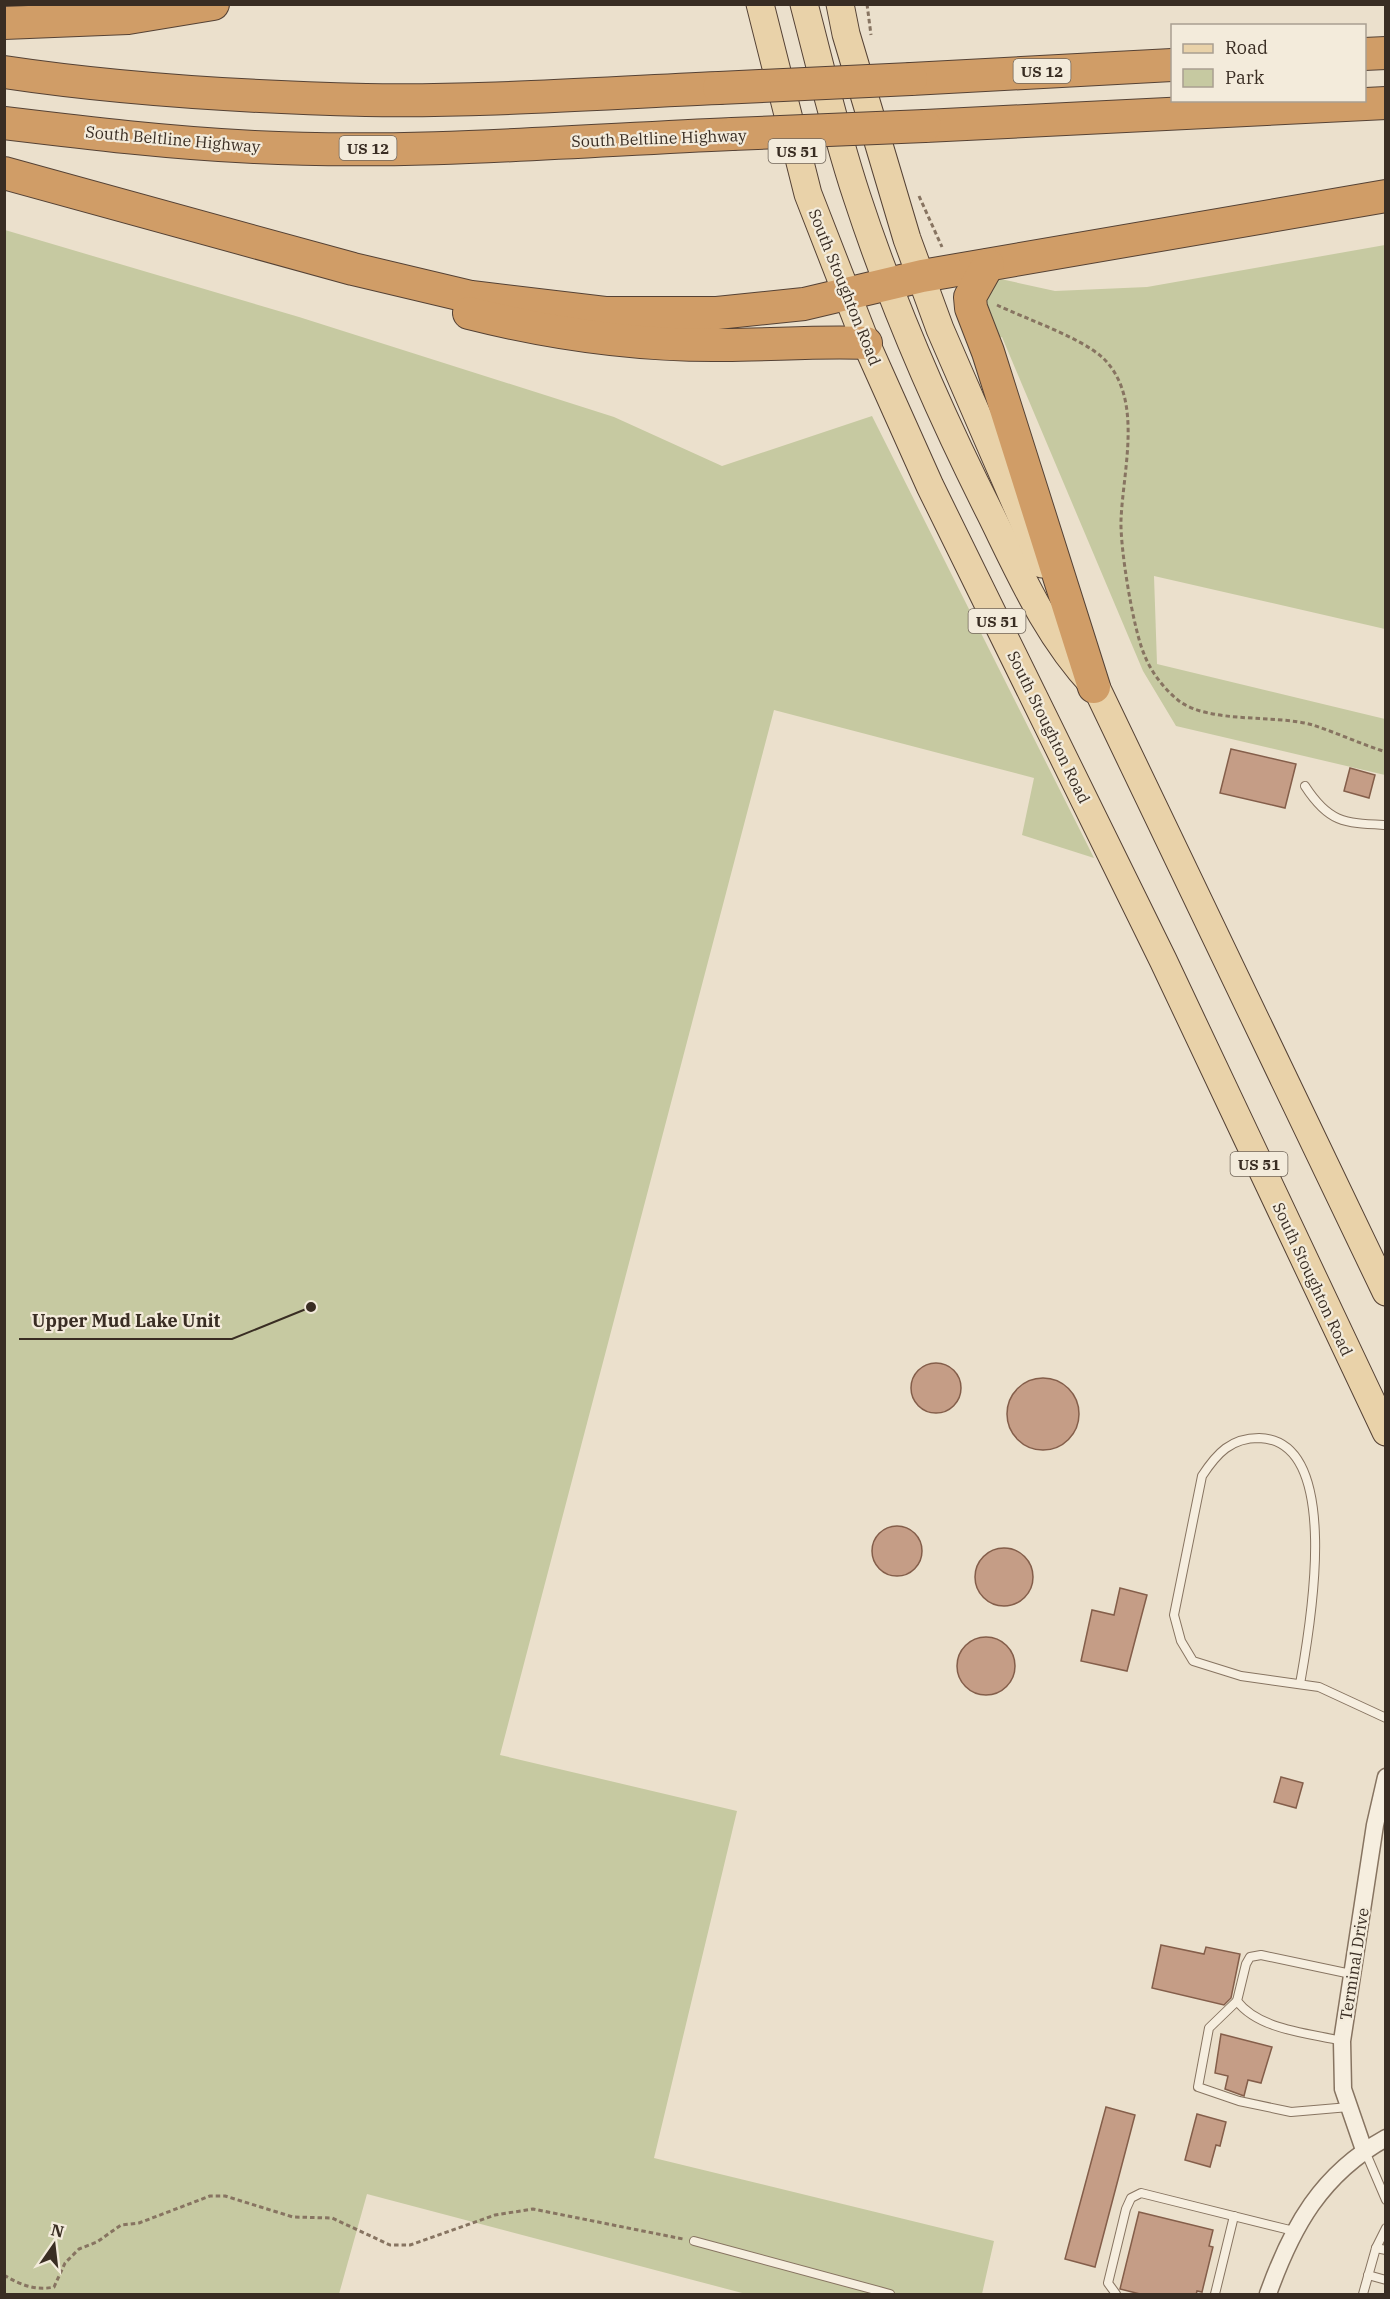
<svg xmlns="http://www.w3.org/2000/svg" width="1390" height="2299" viewBox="0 0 1390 2299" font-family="'IBM Plex Serif',serif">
  <rect width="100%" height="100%" fill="#ebe0cc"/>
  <!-- green -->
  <g fill="#c6c9a1">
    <path d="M5 230 299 317 614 417 722 466 872 416 1094 858 1022 835 1034 778 774 710 500 1755 737 1811 654 2158 994 2241 982 2294H746L367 2194 339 2294H5Z"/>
    <path d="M1385 245V629L1154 576 1157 664 1385 719V775L1176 726 1143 671 1002 337 996 339 988 323 984 294 996 278 1055 291 1147 287Z"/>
  </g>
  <!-- building -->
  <g fill="#c59d86" stroke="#845e4a" stroke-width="1.5">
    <path d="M1231 749 1296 764 1285 808 1220 793Z"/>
    <path d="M1350 768 1375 775 1369 798 1344 791Z"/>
    <circle cx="936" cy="1388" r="25"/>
    <circle cx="1043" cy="1414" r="36"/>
    <circle cx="897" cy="1551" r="25"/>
    <circle cx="1004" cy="1577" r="29"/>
    <path d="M1120 1588 1147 1595 1127 1671 1081 1661 1092 1610 1114 1615Z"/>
    <circle cx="986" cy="1666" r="29"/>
    <path d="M1281 1777 1303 1783 1296 1808 1274 1802Z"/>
    <path d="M1161 1945 1204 1954 1206 1947 1240 1954 1231 1998 1224 2005 1152 1988Z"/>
    <path d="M1221 2034 1272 2047 1261 2083 1248 2080 1244 2096 1225 2089 1228 2076 1215 2073Z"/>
    <path d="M1106 2107 1135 2115 1095 2267 1065 2259Z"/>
    <path d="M1197 2114 1226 2122 1220 2146 1216 2145 1210 2167 1185 2160Z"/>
    <path d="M1139 2212 1213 2230 1209 2246 1213 2247 1202 2292 1197 2291 1196 2295H1144L1120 2289Z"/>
  </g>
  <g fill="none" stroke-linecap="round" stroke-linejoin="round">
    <defs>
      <g id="service">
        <path d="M1305 786C1329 823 1344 823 1386 825"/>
        <path d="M1300 1684C1309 1633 1345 1440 1259 1438 1231 1438 1217 1453 1202 1476L1174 1615 1181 1641 1193 1661 1241 1676 1319 1687 1386 1718"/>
        <path d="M1237 2001 1209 2028 1198 2087 1239 2101 1291 2112 1349 2107"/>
        <path d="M1342 2041C1309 2033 1259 2030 1237 2001L1246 1964 1250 1957 1261 1955 1351 1974"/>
        <path d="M1365 2151 1386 2200"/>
        <path d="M694 2241 890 2294"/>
        <path d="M1376 2248 1386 2228"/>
        <path d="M1368 2275 1386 2280"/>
        <path d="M1116 2294 1108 2283 1126 2209 1131 2198 1141 2193 1294 2231"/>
        <path d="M1215 2294 1234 2216"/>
        <path d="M1363 2294 1376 2248 1386 2250"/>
      </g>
      <g id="minor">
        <path d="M1364 2150 1343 2089 1342 2041 1375 1825 1386 1777"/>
        <path d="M1268 2294C1292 2227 1321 2174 1386 2138"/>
      </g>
      <g id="primary">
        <path d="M760 4 808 194 866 343 930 486 1163 960 1386 1432"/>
        <path d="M804 4C821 69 836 134 857 197 893 307 939 412 991 515 1021 576 1047 636 1094 686"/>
        <path d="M840 4 846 34 907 239 940 329 1042 564"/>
        <path d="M1087 668 1386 1292"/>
      </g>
      <g id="motorway">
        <path d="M4 23 128 18 213 4"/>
        <path d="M1364 54 1386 53"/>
        <path d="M4 72C124 90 245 97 366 100 483 102 602 93 719 88"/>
        <path d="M911 79 1172 65"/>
        <path d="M4 123C87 133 170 143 254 147 412 155 573 141 732 134"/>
        <path d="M925 126 1386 103"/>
        <path d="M4 173 353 269 471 297 605 313H717L804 304 922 276 1386 196"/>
        <path d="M988 265 970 297 971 308 988 352 1094 687"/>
        <path d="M469 313C552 334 637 346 724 345 771 345 818 341 866 343"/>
      </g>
    </defs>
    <!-- service casing -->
    <use href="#service" stroke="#877461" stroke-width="10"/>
    <!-- minor casing -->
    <use href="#minor" stroke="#877461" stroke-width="19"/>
    <!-- primary casing -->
    <use href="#primary" stroke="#554235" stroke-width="29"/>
    <!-- motorway casing -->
    <use href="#motorway" stroke="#554235" stroke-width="34"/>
    <!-- path -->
    <g stroke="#877461" stroke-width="3" stroke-dasharray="4.5 3" stroke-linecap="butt">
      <path d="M867 4 871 35"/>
      <path d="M919 196 942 247"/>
      <path d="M997 305C1026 319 1080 337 1103 358 1144 398 1123 469 1121 520 1120 548 1133 628 1144 654 1151 672 1164 689 1179 701 1211 724 1273 714 1313 725 1337 733 1361 744 1386 752"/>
      <path d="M4 2275C20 2285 36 2291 54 2287L65 2263 79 2249 97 2242 121 2225 139 2223 210 2196H225L293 2217 332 2218 390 2245H410L495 2215 533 2209 683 2239"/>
    </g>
    <!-- service -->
    <use href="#service" stroke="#f6eedf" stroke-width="8"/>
    <!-- minor -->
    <use href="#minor" stroke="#f6eedf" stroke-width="16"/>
    <!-- primary -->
    <use href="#primary" stroke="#e9d2a9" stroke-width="27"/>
    <!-- motorway -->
    <use href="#motorway" stroke="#d09d67" stroke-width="32"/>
    <defs>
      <g id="motorway-bridge">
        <path d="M719 88 911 79"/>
        <path d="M732 134 925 126"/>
      </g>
    </defs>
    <!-- motorway-bridge casing -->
    <use href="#motorway-bridge" stroke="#554235" stroke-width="34" stroke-linecap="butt"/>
    <!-- motorway-bridge -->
    <use href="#motorway-bridge" stroke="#d09d67" stroke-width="32"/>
  </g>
  <g text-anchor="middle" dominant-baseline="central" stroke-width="4.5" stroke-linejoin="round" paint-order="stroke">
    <!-- shield labels -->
    <g fill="#f3ebdb" stroke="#71665a" stroke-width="1.5">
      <rect x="1013.5" y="59" width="57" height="24" rx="4.5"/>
      <rect x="339.5" y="136" width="57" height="24" rx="4.5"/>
      <rect x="768.5" y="139" width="57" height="24" rx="4.5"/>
      <rect x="968.5" y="609" width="57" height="24" rx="4.5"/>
      <rect x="1230.5" y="1152" width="57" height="24" rx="4.5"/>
    </g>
    <g font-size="15" font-weight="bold" fill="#392d23">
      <text x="1042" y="71">US 12</text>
      <text x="368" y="148">US 12</text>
      <text x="797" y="151">US 51</text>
      <text x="997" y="621">US 51</text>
      <text x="1259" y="1164">US 51</text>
    </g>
    <!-- street labels -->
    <g font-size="16" fill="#392d23" stroke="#f3ebdb">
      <text transform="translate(659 138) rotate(-2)">South Beltline Highway</text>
      <text transform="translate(173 139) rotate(5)">South Beltline Highway</text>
      <text transform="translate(845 287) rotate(68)">South Stoughton Road</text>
      <text transform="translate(1049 727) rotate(64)">South Stoughton Road</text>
      <text transform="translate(1313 1279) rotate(65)">South Stoughton Road</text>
      <text transform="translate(1354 1964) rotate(-81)">Terminal Drive</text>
    </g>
  </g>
  <!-- callouts -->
  <path fill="none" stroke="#392d23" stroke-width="2" d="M311 1307L232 1339H19"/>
  <circle fill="#392d23" stroke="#f3ebdb" stroke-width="2" cx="311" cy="1307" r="6"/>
  <g font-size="18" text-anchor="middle" font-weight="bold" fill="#392d23" stroke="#f3ebdb" stroke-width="4.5" stroke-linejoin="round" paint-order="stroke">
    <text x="126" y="1327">Upper Mud Lake Unit</text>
  </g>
  <!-- border -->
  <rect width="1390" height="2299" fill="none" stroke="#392d23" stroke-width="12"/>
  <!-- legend -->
  <rect x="1171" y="24" width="195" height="78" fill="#f3ebdb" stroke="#a99f91" stroke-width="1.5"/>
  <rect x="1183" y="44" width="30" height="9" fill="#e9d2a9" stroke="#a99f91" stroke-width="1.5"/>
  <text x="1225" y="54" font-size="18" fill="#392d23">Road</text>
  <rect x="1183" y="69" width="30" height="18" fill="#c6c9a1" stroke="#a99f91" stroke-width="1.5"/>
  <text x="1225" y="84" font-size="18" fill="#392d23">Park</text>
  <!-- north arrow -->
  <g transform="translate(54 2245) rotate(14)" stroke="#f3ebdb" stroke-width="4.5" paint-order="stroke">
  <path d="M0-4.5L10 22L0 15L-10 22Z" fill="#392d23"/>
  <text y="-9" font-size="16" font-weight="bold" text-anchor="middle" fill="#392d23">N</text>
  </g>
</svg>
